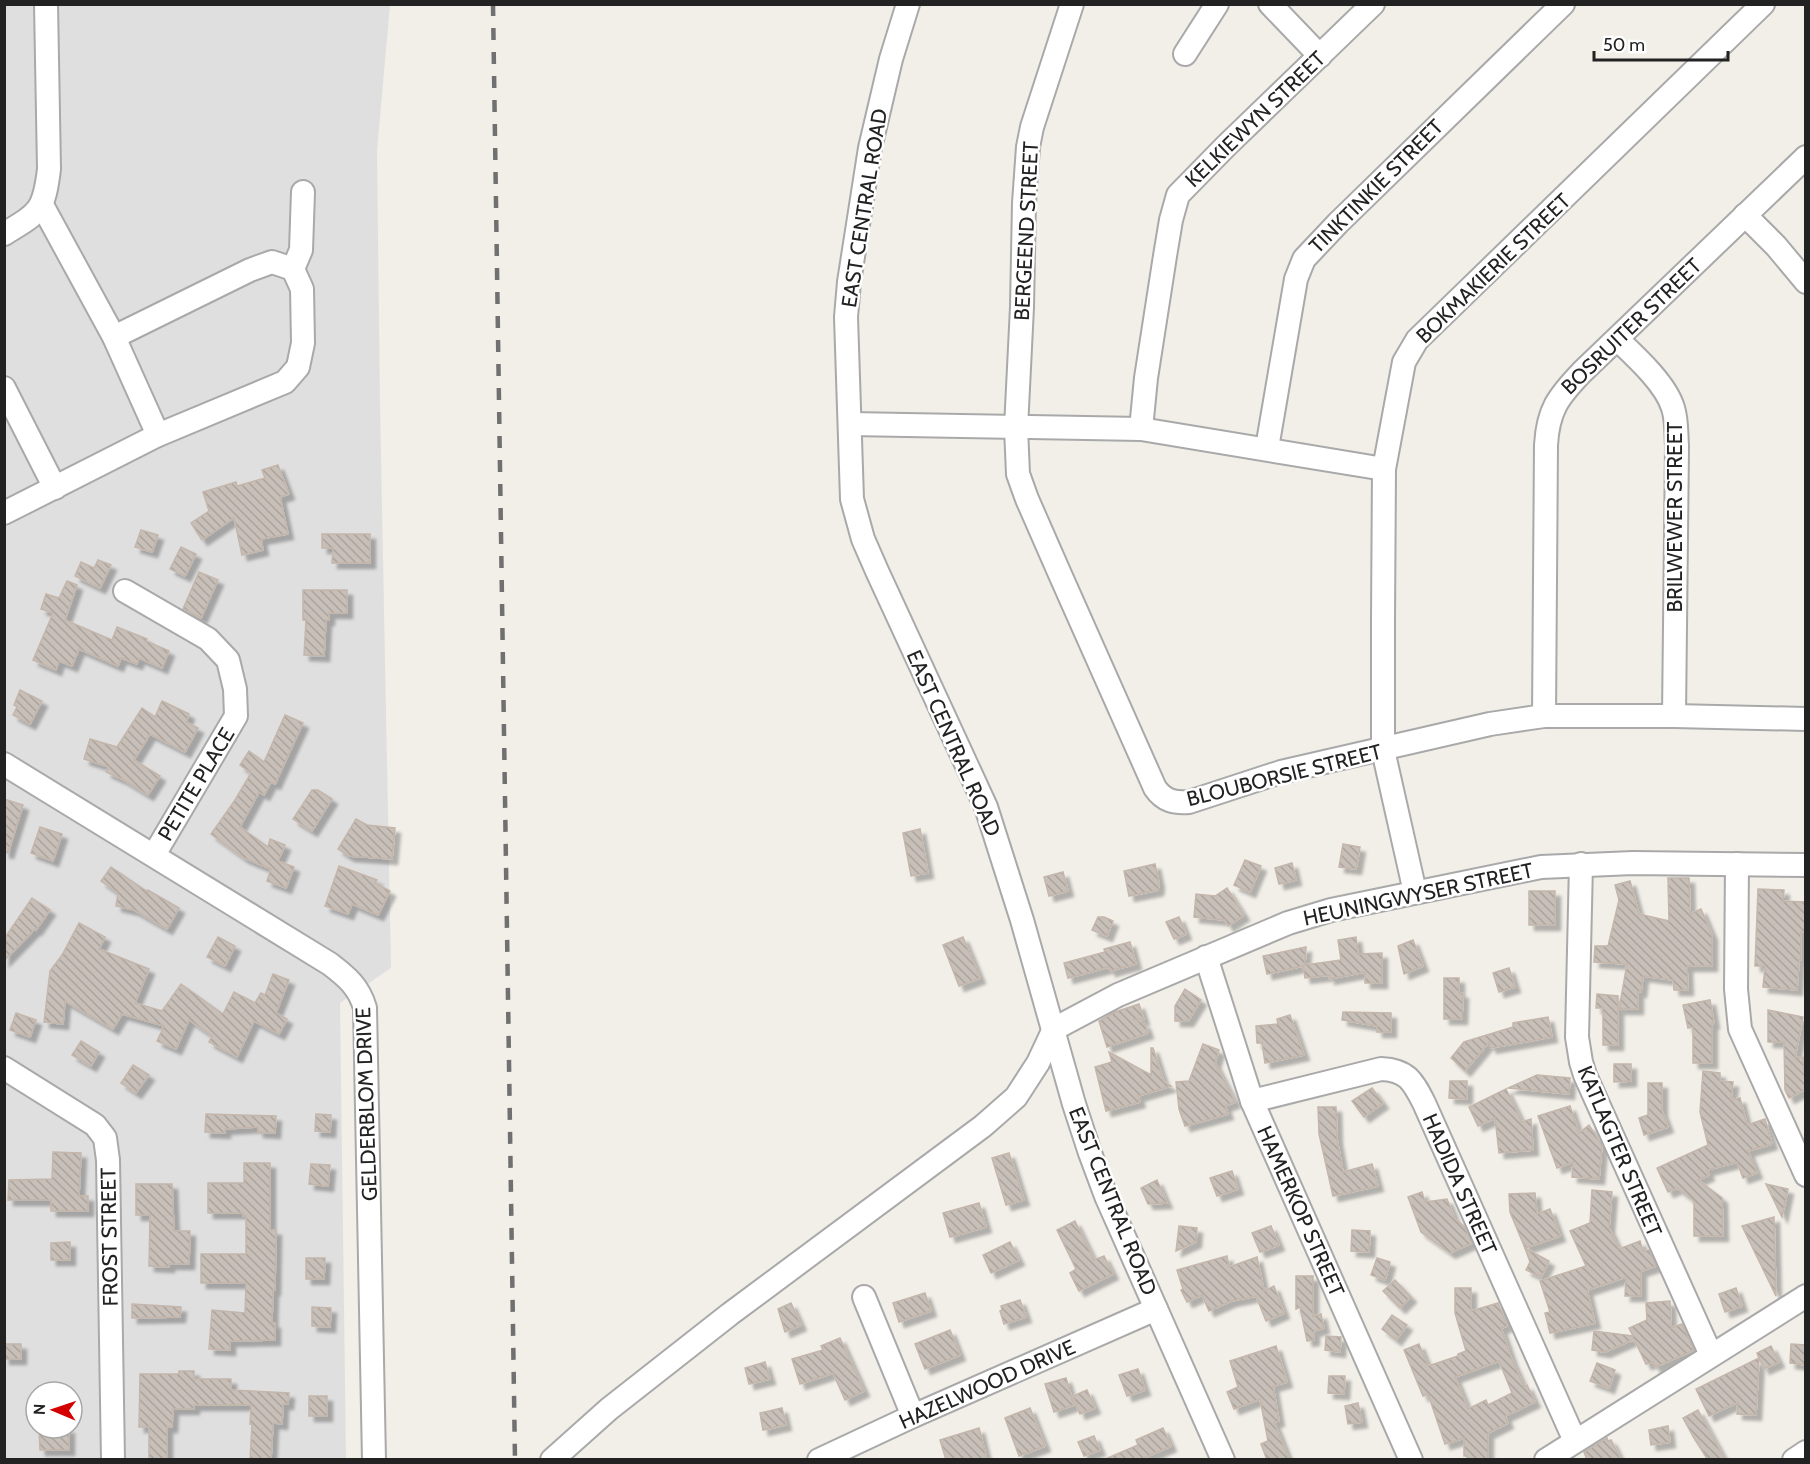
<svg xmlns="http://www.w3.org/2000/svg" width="1810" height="1464" viewBox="0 0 1810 1464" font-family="Cabin,sans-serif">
  <defs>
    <pattern id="building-back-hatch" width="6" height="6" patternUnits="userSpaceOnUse" patternTransform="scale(1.5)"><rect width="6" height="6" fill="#c7bfb8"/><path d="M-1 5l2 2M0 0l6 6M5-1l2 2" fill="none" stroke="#aba49e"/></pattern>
    <filter id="shadow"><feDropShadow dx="5.5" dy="5.5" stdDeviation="1.5" flood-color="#0004"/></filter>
  </defs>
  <rect width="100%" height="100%" fill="#f2efe9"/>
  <!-- residential -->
  <path fill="#e0dfdf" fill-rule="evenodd" d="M5 5H390L377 151 380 405 391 968 340 1003 346 1459 5 1460ZM36 1392H72V1428H36Z"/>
  <!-- building -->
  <g fill="url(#building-back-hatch)" stroke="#c4b6ab" stroke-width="1.5" fill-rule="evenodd" filter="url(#shadow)">
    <path d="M278 465 289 494 280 497 288 534 261 539 263 550 242 555 234 518 202 540 191 523 209 511 203 492 236 482 237 486 265 478 262 470Z"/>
    <path d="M141 530 158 535 152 552 135 547Z"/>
    <path d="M322 534H370V563H332L333 548H322Z"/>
    <path d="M181 547 196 554 185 576 170 569Z"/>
    <path d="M98 560 111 565 100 588 75 576 81 562 94 568Z"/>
    <path d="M199 572 218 580 201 618 183 609Z"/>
    <path d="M67 581 77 585 65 620 112 640 117 627 147 639 146 641 169 651 162 668 139 658 137 664 121 658 118 666 79 649 72 666 59 661 56 670 33 660 53 613 41 609 46 594 59 598Z"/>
    <path d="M303 590H347V613H329V620H326L324 656 304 655 306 620H303Z"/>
    <path d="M20 690 42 701 30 724 13 715 17 707 14 705Z"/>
    <path d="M162 701 189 714 186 722 198 728 185 752 150 734 134 760 160 776 148 795 124 780 106 772 109 767 84 759 90 739 117 747 142 708 155 717Z"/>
    <path d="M285 715 303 723 275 784 271 782 264 795 259 792 240 827 268 847 270 839 285 845 278 861 294 867 286 888 267 881 271 869 244 858 211 834 235 800 251 773 240 765 249 751 264 762Z"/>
    <path d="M312 790H318L332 799 312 831 293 819Z"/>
    <path d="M4 799 23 805 8 853 4 852Z"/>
    <path d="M356 819 367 825 395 828 392 859 349 856 338 849Z"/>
    <path d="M40 827 62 834 53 861 31 853Z"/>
    <path d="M920 829 928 873 911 876 903 833Z"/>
    <path d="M1343 844 1360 847 1356 869 1339 867Z"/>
    <path d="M1245 860 1261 866 1250 892 1234 885Z"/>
    <path d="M1292 863 1296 880 1279 884 1275 868Z"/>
    <path d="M1155 864 1159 883 1158 890 1129 896 1124 871Z"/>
    <path d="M339 866 377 880 375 883 390 891 378 915 352 904 348 914 325 906Z"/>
    <path d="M111 867 148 892V890L179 908 167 929 134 910 116 906 118 893 101 881Z"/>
    <path d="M1063 872 1068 891 1049 896 1044 877Z"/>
    <path d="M1668 878H1689L1690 914 1701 909 1712 935V966H1687L1688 990H1674L1673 980 1643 976 1641 992 1638 991V1009H1619L1627 964 1594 962 1595 946H1608L1619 900 1615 885 1630 881 1639 914 1669 921Z"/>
    <path d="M1227 888 1244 915 1228 926 1225 920 1194 917 1196 894 1215 896Z"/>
    <path d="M1758 889 1784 890 1783 901 1805 902V932H1801V960H1799L1797 990 1763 987 1765 966H1755Z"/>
    <rect x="1529" y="891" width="26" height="34"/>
    <path d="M32 898 50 910 36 930 35 929 4 961V939Z"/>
    <path d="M1098 917H1104L1113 921 1107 936 1092 930Z"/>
    <path d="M1179 917 1186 934 1174 939 1166 922Z"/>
    <path d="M79 923 105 937 99 949 149 969 135 1003 162 1011 181 984 223 1014 234 992 255 1003 261 993 265 995 273 974 289 980 276 1013 287 1019 279 1034 254 1021 237 1057 209 1042 212 1036 189 1020 176 1049 157 1041 164 1026 122 1014 113 1029 65 1001 63 1024 44 1022 50 971 62 955Z"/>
    <path d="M218 937 235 946 225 966 207 957Z"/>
    <path d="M963 937 980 978 959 986 943 945Z"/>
    <path d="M1356 937 1358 954 1382 953V983H1365V972L1329 979 1330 975 1305 978 1303 966 1267 974 1263 956 1306 947 1305 965 1341 960 1338 940Z"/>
    <path d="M1413 940 1423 966 1404 974 1398 946Z"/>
    <path d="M1130 942 1136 964 1110 971 1109 967 1068 978 1064 963 1105 952 1104 949Z"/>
    <path d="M1509 968 1515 987 1499 992 1493 973Z"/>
    <path d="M1444 978H1459V993H1463L1462 1019H1444Z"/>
    <path d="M1185 989 1201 1000 1188 1021H1175V1006Z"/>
    <path d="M1597 994 1618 996V1045H1603V1008H1596Z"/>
    <path d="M1710 1000 1714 1023 1712 1024V1063H1693V1027L1688 1028 1683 1005Z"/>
    <path d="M1139 1004 1144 1020 1133 1019 1145 1024 1148 1033 1107 1047 1099 1021 1115 1012Z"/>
    <path d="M1768 1010 1803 1017 1795 1057H1803L1806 1089 1789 1098 1785 1090 1784 1042H1768Z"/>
    <path d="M1343 1012 1391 1013V1032H1377V1026L1342 1020Z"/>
    <path d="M16 1013 36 1020 30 1037 10 1030Z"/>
    <path d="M1290 1015 1304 1055 1265 1063 1262 1043H1257L1256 1026 1278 1024 1277 1019Z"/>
    <path d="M1548 1017 1552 1037 1491 1048 1489 1042 1465 1071 1451 1058 1464 1042 1513 1027V1023Z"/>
    <path d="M81 1041 99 1052 91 1066 72 1055Z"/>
    <path d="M1203 1044 1219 1050 1215 1063 1235 1102 1225 1106 1228 1114 1185 1126 1179 1109 1176 1082 1189 1081Z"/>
    <path d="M1151 1048H1153L1164 1082 1171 1086 1138 1096 1140 1102 1106 1111 1095 1067 1112 1062 1109 1052 1151 1075Z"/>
    <path d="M1614 1064H1631V1081L1614 1082Z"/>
    <path d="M133 1065 149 1075 136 1093 121 1083Z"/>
    <path d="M1703 1071 1720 1073V1081L1733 1082 1731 1100 1740 1098 1747 1125 1765 1119 1772 1144 1748 1151 1757 1173 1743 1178 1737 1162 1707 1170 1709 1175 1698 1180 1722 1198 1723 1236H1694V1201L1677 1188 1668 1192 1657 1168 1708 1145 1700 1112Z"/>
    <path d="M1537 1075 1570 1078 1569 1094 1508 1088Z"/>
    <path d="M1450 1081H1467V1099L1449 1098Z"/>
    <path d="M1648 1083H1662V1111L1668 1127 1644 1135 1639 1118 1648 1115Z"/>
    <path d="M1372 1088 1383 1103 1364 1117 1352 1101Z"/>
    <path d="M1506 1089 1522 1122 1531 1119 1533 1150 1499 1153 1495 1118 1478 1126 1469 1107Z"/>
    <path d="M1570 1106 1579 1133 1589 1125 1602 1145 1599 1179 1572 1177 1573 1162 1557 1168 1538 1116Z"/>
    <path d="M1318 1107H1336L1337 1139 1343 1172 1372 1164 1378 1186 1333 1196 1319 1134Z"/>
    <path d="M206 1114 276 1116 275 1133 258 1132V1127L225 1129V1133L205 1132Z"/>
    <path d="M316 1114 331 1115 330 1132 315 1131Z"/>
    <path d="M53 1152 81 1153 79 1196H88V1211H51V1200H8L9 1180 52 1179Z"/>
    <path d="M1009 1153 1024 1200 1006 1205 992 1158Z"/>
    <path d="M244 1163H270V1230H276L275 1290H273L272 1323H275V1340L230 1341V1350L209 1349 212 1310 245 1313 246 1283H201V1254H246V1216H243V1213H208V1183H244Z"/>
    <path d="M311 1164 330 1165 328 1186 309 1184Z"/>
    <path d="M1232 1171 1238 1189 1217 1196 1210 1178Z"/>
    <path d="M1157 1180 1167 1203 1148 1204 1141 1188Z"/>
    <path d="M136 1184H172L174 1231H190L189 1264H169V1267L149 1266 150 1215H136Z"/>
    <path d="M1766 1184 1788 1189 1782 1217Z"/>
    <path d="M1592 1190 1612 1192 1609 1228 1619 1249 1640 1241 1643 1251 1649 1250 1656 1266 1641 1271V1296H1625L1626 1277 1587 1290 1595 1323 1550 1333 1545 1313 1550 1312 1540 1281 1586 1266 1570 1231 1590 1223Z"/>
    <path d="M1422 1192 1425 1202 1447 1199 1455 1219 1464 1226 1472 1243 1450 1253 1421 1232 1408 1197Z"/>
    <path d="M1535 1193 1537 1214 1550 1209 1560 1236 1525 1248 1510 1212 1509 1194Z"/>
    <path d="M979 1203 986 1227 950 1237 943 1213Z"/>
    <path d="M1774 1217 1776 1296 1742 1226Z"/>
    <path d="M1075 1221 1094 1260 1104 1256 1113 1274 1079 1291 1070 1273 1076 1269 1057 1230Z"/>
    <path d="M1179 1226 1197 1228 1196 1242 1176 1251Z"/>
    <path d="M1271 1226 1279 1245 1260 1252 1252 1233Z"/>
    <path d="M1352 1230 1370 1231 1369 1252 1351 1251Z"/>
    <path d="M70 1242V1260H51V1243Z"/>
    <path d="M1010 1242 1019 1260 991 1273 983 1255Z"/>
    <path d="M1525 1248 1549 1261 1541 1277 1526 1270 1530 1262Z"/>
    <path d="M1227 1256 1229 1267 1257 1257 1264 1291 1274 1286 1284 1313 1266 1321 1256 1296 1231 1301 1209 1311 1202 1295 1187 1302 1181 1290 1183 1289 1177 1270Z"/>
    <path d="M306 1258H325L324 1279H306Z"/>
    <path d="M1377 1258 1390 1262 1385 1280 1371 1275Z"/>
    <path d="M1296 1276H1313V1316L1321 1314 1324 1328 1314 1331V1340L1307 1341 1300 1307 1296 1309Z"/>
    <path d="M1395 1280 1411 1297 1400 1308 1383 1291Z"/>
    <path d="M1455 1288H1471V1311L1498 1303 1507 1326 1501 1328 1512 1360 1524 1387 1527 1385 1535 1402 1505 1416 1508 1423 1488 1433V1460H1467V1456H1464V1438L1445 1444 1428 1394 1423 1396 1404 1350 1419 1344 1428 1366 1458 1356V1354L1466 1351 1455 1313ZM1499 1361 1512 1393 1488 1405 1486 1400 1468 1409 1455 1377Z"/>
    <path d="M1736 1288 1742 1306 1725 1312 1719 1294Z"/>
    <path d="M925 1293 931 1311 899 1322 893 1303Z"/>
    <path d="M1020 1300 1026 1317 1004 1324 1000 1311 1002 1310 1001 1306Z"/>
    <path d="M1670 1301 1671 1328 1682 1324 1694 1350 1655 1367 1653 1362 1646 1364 1634 1339 1605 1352 1592 1350 1594 1331 1633 1336 1629 1328 1647 1320 1646 1303Z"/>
    <path d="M791 1303 801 1325 785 1332 778 1309Z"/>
    <path d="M132 1304 181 1307 180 1317 132 1318Z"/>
    <path d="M312 1307 331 1308 330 1327 312 1326Z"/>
    <path d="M1392 1315 1407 1325 1396 1340 1382 1329Z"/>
    <path d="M950 1330 960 1355 925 1369 915 1344Z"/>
    <path d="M1326 1336 1341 1337 1340 1352 1325 1350Z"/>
    <path d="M840 1338 864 1391 845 1400 833 1373 800 1384 792 1359 823 1350 821 1346Z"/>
    <rect x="4" y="1344" width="17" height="15"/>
    <path d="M1791 1344 1806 1345V1365L1790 1363Z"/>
    <path d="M1276 1346 1287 1382 1273 1386 1279 1421 1274 1422 1289 1460H1267L1261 1444 1268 1441 1260 1399 1234 1409 1227 1392 1238 1387 1230 1361Z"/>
    <path d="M1771 1346 1779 1362 1764 1369 1759 1358 1756 1415 1737 1414 1738 1402 1709 1416 1696 1389 1759 1358 1757 1353Z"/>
    <path d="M765 1362 770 1379 749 1384 745 1368Z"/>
    <path d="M1597 1363 1615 1370 1609 1388 1590 1381Z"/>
    <path d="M1138 1369 1145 1390 1127 1396 1119 1375Z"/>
    <path d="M179 1371H194V1379H231V1390L289 1393 288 1404H283L282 1424 273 1423 271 1460H250L252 1424H250L251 1405H194V1409H173L172 1427H167V1460H149V1427H139L140 1374H179Z"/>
    <path d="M1329 1376H1345L1344 1394 1328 1393Z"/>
    <path d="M1066 1378 1074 1405 1054 1412 1045 1384Z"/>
    <path d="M1087 1390 1095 1408 1080 1414 1073 1396Z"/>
    <rect x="309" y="1396" width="18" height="20"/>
    <path d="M1358 1403 1362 1422 1348 1424 1345 1406Z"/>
    <path d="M782 1408 786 1425 763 1430 760 1413Z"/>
    <path d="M1030 1408 1045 1446 1019 1456 1005 1418Z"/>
    <path d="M1698 1410 1725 1460H1708L1694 1438 1683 1418Z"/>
    <path d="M1668 1426 1670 1442 1651 1445 1649 1430Z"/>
    <path d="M39 1428H69V1450H40Z"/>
    <path d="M979 1428 987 1460H946L940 1440Z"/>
    <path d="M1163 1428 1171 1446 1139 1460H1103L1138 1445 1136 1440Z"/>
    <path d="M1094 1436 1100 1450 1084 1456 1078 1442Z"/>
    <path d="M1607 1438 1608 1441 1611 1440 1621 1460H1587L1584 1452Z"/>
  </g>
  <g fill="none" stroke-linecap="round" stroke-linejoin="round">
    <defs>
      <g id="minor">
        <path d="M908 4 891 59 870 148 849 282 846 317 852 499 863 539 877 571 986 807 1022 920 1074 1104 1090 1153 1106 1196 1223 1460"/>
        <path d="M1072 4 1032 127 1028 147 1024 203 1022 307 1016 428 1018 474 1027 499 1059 572 1155 788C1164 801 1174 803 1189 802L1281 772 1490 724 1544 716H1674L1806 719"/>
        <path d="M1270 4 1320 56"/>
        <path d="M1185 54 1217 4"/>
        <path d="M42 205 114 337 158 435"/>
        <path d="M1745 215 1776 246 1806 282"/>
        <path d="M4 234C39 213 44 211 49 169L46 4"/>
        <path d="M293 269 301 250 303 192"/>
        <path d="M1617 339C1635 356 1666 384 1673 408 1677 420 1676 433 1677 446L1674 716"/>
        <path d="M4 388 55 488"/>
        <path d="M850 424 1141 429 1384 469"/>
        <path d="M1141 429 1146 378 1165 256 1171 220 1178 195 1226 146 1373 4"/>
        <path d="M1267 448 1296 279 1304 259 1338 223 1563 4"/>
        <path d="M4 513 158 435 285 382 298 367 303 343 302 289 293 269 272 262 250 270 114 337"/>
        <path d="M125 591 208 639 228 660 235 689 236 716 154 855"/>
        <path d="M1544 716 1546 445C1548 410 1558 397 1582 372L1806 157"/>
        <path d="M4 764 330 964C347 977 359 987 365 1008L374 1460"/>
        <path d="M1581 864 1577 1037 1581 1062 1585 1075 1711 1355"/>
        <path d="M1737 864 1736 989 1740 1029 1806 1175"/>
        <path d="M1415 892 1383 750V620L1384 469 1404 362 1417 340 1763 4"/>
        <path d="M1206 957 1252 1101 1411 1460"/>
        <path d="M4 1068 95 1125 105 1138 108 1160 113 1460"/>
        <path d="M1252 1101 1381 1069C1407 1070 1413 1081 1424 1103L1575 1441"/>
        <path d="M864 1297 913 1416"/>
        <path d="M552 1460 609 1409 730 1314 983 1126 1016 1097 1038 1063 1054 1029 1118 995 1288 923 1331 910 1541 867 1633 863 1806 865"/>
        <path d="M819 1460 913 1416 1156 1309"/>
        <path d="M1546 1460 1806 1296"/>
        <path d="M1794 1460 1806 1452"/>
      </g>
    </defs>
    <!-- minor casing -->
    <use href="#minor" stroke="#a9a9a9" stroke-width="26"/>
    <!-- minor -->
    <use href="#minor" stroke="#fff" stroke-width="22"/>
    <!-- rail -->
    <path stroke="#707070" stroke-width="4.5" stroke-dasharray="12 12" stroke-linecap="butt" d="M493 4 515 1460"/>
  </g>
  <g text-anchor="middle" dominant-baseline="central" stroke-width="5" stroke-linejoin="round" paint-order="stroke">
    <!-- street labels -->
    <g font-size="21" fill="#222" stroke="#fff">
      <text transform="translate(1255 119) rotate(-44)">KELKIEWYN STREET</text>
      <text transform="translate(1376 186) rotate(-45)">TINKTINKIE STREET</text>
      <text transform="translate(864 208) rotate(-81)">EAST CENTRAL ROAD</text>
      <text transform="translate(1026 231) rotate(-87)">BERGEEND STREET</text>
      <text transform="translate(1493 268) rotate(-44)">BOKMAKIERIE STREET</text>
      <text transform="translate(1631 326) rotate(-44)">BOSRUITER STREET</text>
      <text transform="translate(1674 517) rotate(-90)">BRILWEWER STREET</text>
      <text transform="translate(954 743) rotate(66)">EAST CENTRAL ROAD</text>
      <text transform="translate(1284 775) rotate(-14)">BLOUBORSIE STREET</text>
      <text transform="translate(196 784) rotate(-59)">PETITE PLACE</text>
      <text transform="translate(1418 894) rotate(-12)">HEUNINGWYSER STREET</text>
      <text transform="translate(366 1104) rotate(-92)">GELDERBLOM DRIVE</text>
      <text transform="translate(1620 1151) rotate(67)">KATLAGTER STREET</text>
      <text transform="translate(1460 1184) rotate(66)">HADIDA STREET</text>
      <text transform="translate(1113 1201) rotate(68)">EAST CENTRAL ROAD</text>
      <text transform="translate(1301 1211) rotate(66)">HAMERKOP STREET</text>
      <text transform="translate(109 1237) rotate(-91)">FROST STREET</text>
      <text transform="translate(987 1384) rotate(-24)">HAZELWOOD DRIVE</text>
    </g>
  </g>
  <!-- border -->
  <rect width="1810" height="1464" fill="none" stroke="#222222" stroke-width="12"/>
  <!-- north arrow -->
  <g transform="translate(54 1410) rotate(272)"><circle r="28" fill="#ffffff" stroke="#a7a7a7" stroke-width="1.5"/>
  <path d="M0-4.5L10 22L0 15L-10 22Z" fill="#d40000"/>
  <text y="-9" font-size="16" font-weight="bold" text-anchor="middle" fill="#222222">N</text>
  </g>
  <!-- scale -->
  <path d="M1594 51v9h134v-9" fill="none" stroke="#222222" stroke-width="3"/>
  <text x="1603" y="51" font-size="18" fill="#222222" stroke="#ffffff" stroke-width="4.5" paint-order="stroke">50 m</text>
</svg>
